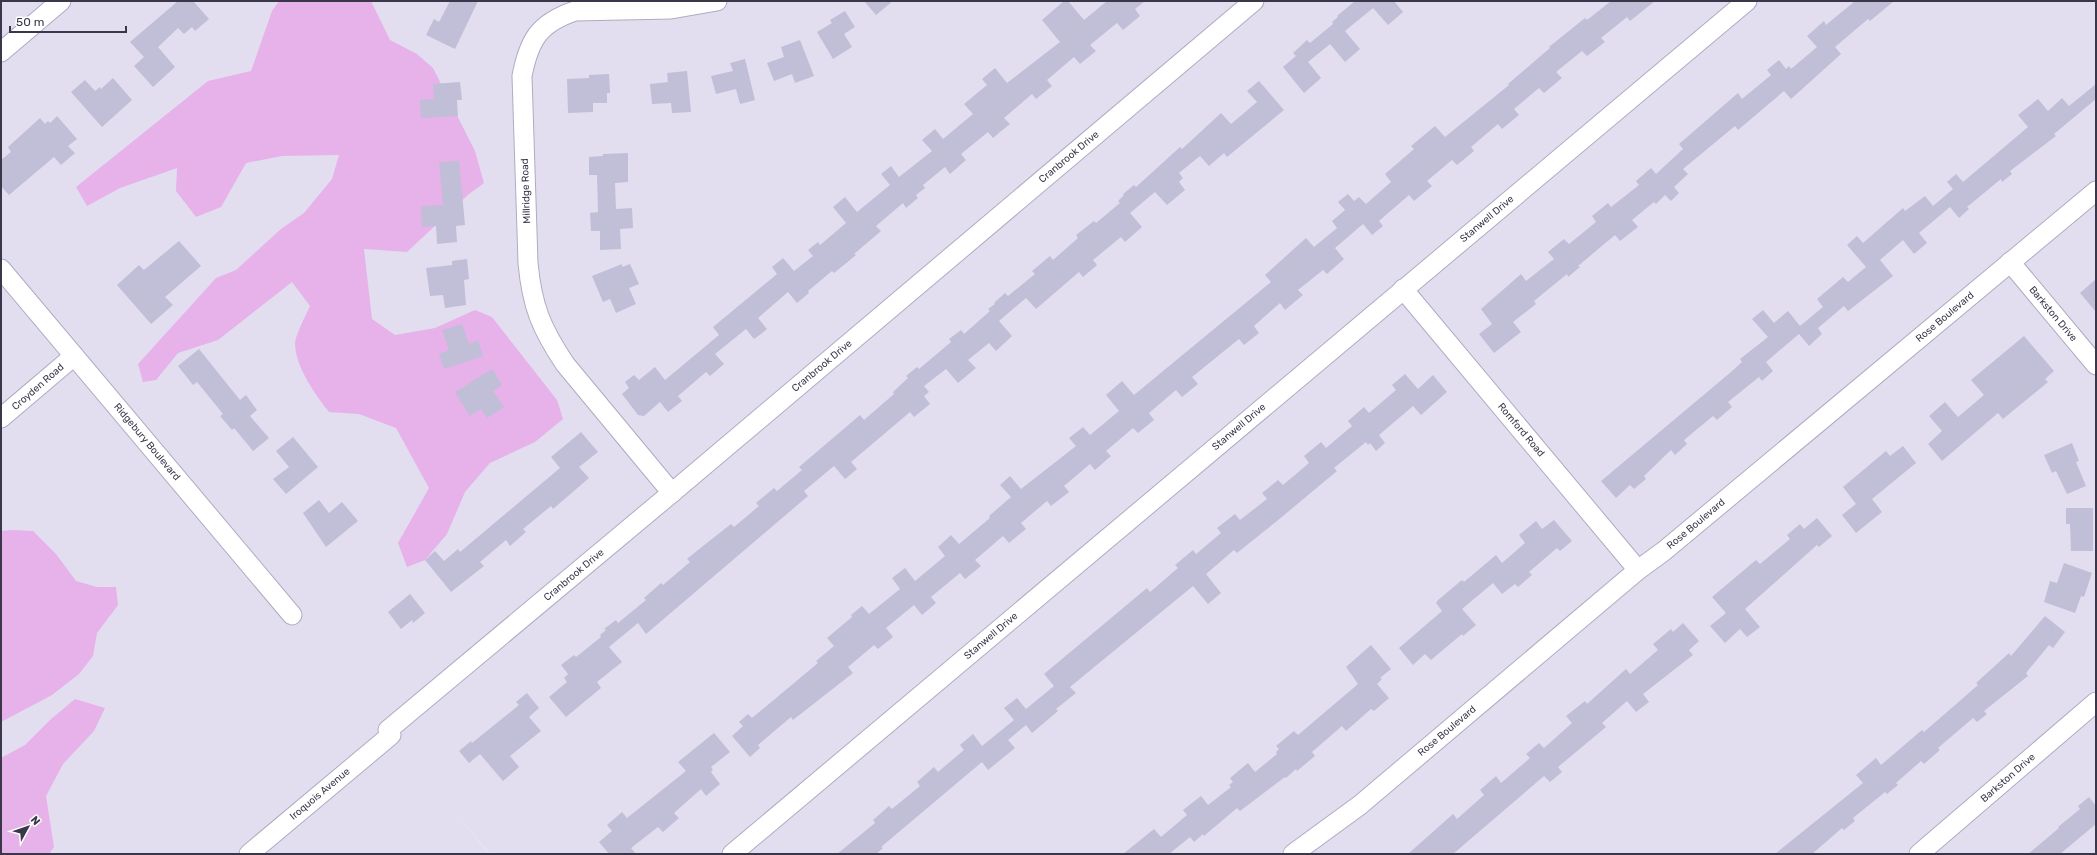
<svg xmlns="http://www.w3.org/2000/svg" width="2097" height="855" viewBox="0 0 2097 855" font-family="Rubik,sans-serif">
  <rect width="100%" height="100%" fill="#eceaf5"/>
  <!-- residential -->
  <path fill="#e2def0" d="M1 1H2096V854H490L455 812 489 854H1Z"/>
  <!-- green -->
  <g fill="#e7b1ea">
    <path d="M279 1H371L390 40 417 54 433 68 475 151 484 183 469 194 407 252 364 249 372 319 395 335 435 328 475 310 492 317 557 400 563 419 535 442 490 463 465 492 447 534 425 560 407 567 398 543 429 488 396 428 359 414 329 412C315 394 296 368 295 344 295 336 306 315 310 306L292 282 218 340 178 353 156 380 143 382 138 364 216 278 236 270 281 229 304 213 332 179 339 155 282 156 246 163 221 207 196 217 176 191 177 168 120 188 87 206 76 187 208 81 251 71 272 11Z"/>
    <path d="M12 530 33 531 56 554 76 581 97 587H116L118 605 97 633 93 656 79 674 52 695 1 722V531Z"/>
    <path d="M75 699 105 708 94 731 63 764 46 796 54 847 49 854H1V758L25 745 50 720Z"/>
  </g>
  <!-- building -->
  <g fill="#c1bed7">
    <path d="M178 1H193L209 19 195 31 192 27 184 34 178 28 158 47 175 67 153 87 134 66 144 57 130 42Z"/>
    <path d="M450 1H478L455 49 426 35 434 19 439 22Z"/>
    <path d="M864 1H893L876 15Z"/>
    <path d="M1064 1H1068L1084 20 1107 1H1145L1135 9 1140 16 1123 30 1117 23 1090 45 1096 51 1080 64 1074 57 1047 80 1052 86 1036 99 1032 94 1004 118 1010 124 1000 132 993 138 988 132 961 154 966 160 950 174 945 167 923 185 925 188 916 195 918 198 906 208 903 203 876 226 881 231 854 254 856 255 850 260 834 273 832 271 808 291 809 293 797 303 788 292 758 318 767 329 761 334 754 339 746 329 715 354 724 364 710 376 706 372 678 396 682 401 668 412 660 402 644 416 638 415 622 394 629 388 625 382 634 375 639 380 655 367 665 380 719 335 713 327 777 274 772 267 783 258 794 271 813 256 808 250 818 242 820 245 846 223 833 207 845 197 857 212 890 185 881 174 891 166 899 177 932 151 922 140 935 129 943 139 973 114 964 104 987 85 982 79 995 68 1007 83 1060 42 1042 20Z"/>
    <path d="M1355 1H1394L1403 12 1388 25 1373 8 1345 31 1360 49 1345 62 1330 44 1308 62 1321 78 1304 93 1283 67 1296 56 1293 53 1307 40 1310 43 1333 24 1332 22 1338 17 1337 16Z"/>
    <path d="M1611 1H1655L1630 21 1627 17 1601 38 1605 42 1587 56 1582 51 1556 72 1562 78 1544 93 1539 88 1514 109 1519 115 1502 129 1498 124 1471 147 1474 151 1457 165 1452 160 1427 181 1432 186 1414 201 1409 195 1379 221 1383 226 1372 235 1363 224 1335 248 1344 259 1327 274 1323 270 1298 290 1303 295 1285 310 1280 303 1254 326 1259 333 1244 345 1239 339 1192 377 1198 384 1182 397 1176 390 1149 413 1154 420 1138 433 1133 428 1106 451 1111 456 1095 470 1090 464 1064 486 1069 492 1051 506 1047 501 1021 523 1026 529 1009 543 1003 536 975 560 981 566 965 579 960 573 931 597 936 603 922 615 914 605 886 628 893 637 878 649 874 645 848 667 853 673 793 720 791 717 758 745 760 748 750 757 732 736 743 726 739 722 748 714 752 718 818 663 816 661 834 646 827 638 852 617 851 615 862 606 869 614 900 589 892 578 905 568 915 581 945 556 938 547 951 535 959 544 990 518 989 516 1011 497 1000 485 1010 476 1021 489 1076 446 1069 438 1083 427 1090 435 1119 411 1106 395 1122 381 1134 395 1271 282 1265 275 1306 238 1314 247 1337 228 1332 221 1345 210 1338 202 1348 194 1354 201 1359 197 1366 204 1391 182 1385 174 1414 149 1411 146 1435 126 1445 137 1509 85 1508 84 1550 48 1549 47 1585 18 1587 20Z"/>
    <path d="M1855 1H1894L1870 21 1868 19 1835 47 1841 54 1791 99 1784 91 1738 130 1735 126 1683 169 1688 174 1674 187 1679 193 1671 201 1665 195 1656 204 1654 202 1632 220 1638 227 1620 241 1615 235 1578 266 1580 267 1568 277 1567 274 1534 301 1536 304 1513 322 1521 332 1494 353 1479 334 1492 324 1481 309 1521 274 1526 281 1554 259 1548 252 1564 239 1569 244 1596 222 1592 216 1608 203 1611 207 1639 185 1636 181 1651 168 1656 174 1683 149 1679 144 1738 93 1742 99 1771 75 1767 70 1779 60 1786 69 1789 66 1791 69 1817 47 1807 36 1824 21 1826 25Z"/>
    <path d="M845 11 855 27 844 34 852 47 833 59 817 32 832 23 830 20Z"/>
    <path d="M800 40 814 76 795 83 792 74 774 81 767 63 784 57 781 47Z"/>
    <path d="M745 59 755 100 740 104 736 89 716 94 711 76 733 71 730 63Z"/>
    <path d="M687 71 691 112 672 113 671 103 652 104 650 84 668 82 667 73Z"/>
    <path d="M609 74 610 93H607V103H593V112L568 113 567 79 589 78V75Z"/>
    <path d="M113 78 132 100 102 127 71 92 85 80 95 91 100 87 101 89Z"/>
    <path d="M1259 81 1284 110 1227 157 1224 153 1209 166 1200 156 1179 173 1183 178 1179 182 1185 190 1167 205 1155 192 1130 213 1142 227 1125 242 1121 237 1093 260 1097 265 1083 277 1079 272 1036 309 1026 298 999 321 1012 336 996 351 989 343 968 360 976 368 958 383 946 369 924 386 929 392 924 396 930 404 914 417 910 412 851 462 857 469 845 479 834 466 804 491 808 496 646 634 638 623 609 647 622 662 597 682 601 688 566 717 549 697 567 682 564 678 568 674 561 665 574 655 576 657 601 637 600 635 606 630 604 629 616 620 618 623 646 600 644 598 661 583 663 585 690 562 687 559 698 550 731 524 734 527 759 506 756 503 774 488 777 491 802 470 799 467 860 415 864 420 894 394 893 392 908 378 906 376 917 367 919 369 951 342 949 339 961 330 964 334 990 311 988 309 995 304 994 303 1005 293 1008 296 1035 274 1032 271 1050 256 1053 260 1078 238 1076 235 1094 221 1096 223 1120 203 1118 201 1124 195 1123 194 1134 185 1136 187 1180 147 1182 149 1221 113 1231 124 1257 102 1247 91Z"/>
    <path d="M460 82 462 100H457L458 116 421 118 420 100 434 99 433 84Z"/>
    <path d="M2096 84V99L2054 134 2056 136 2010 171 2012 174 2002 182 2001 179 1967 207 1969 209 1959 218 1950 207 1919 233 1927 243 1914 254 1903 240 1880 260 1893 276 1848 311 1844 306 1818 328 1822 334 1809 346 1799 334 1766 362 1773 371 1762 381 1759 377 1728 402 1732 407 1717 420 1713 416 1684 440 1687 444 1675 455 1671 450 1644 476 1646 479 1634 489 1630 485 1616 498 1601 481 1731 372 1742 362 1740 359 1768 337 1752 319 1763 310 1774 323 1788 311 1800 326 1823 307 1817 299 1843 277 1848 282 1866 267 1847 245 1857 236 1863 243 1903 208 1905 211 1925 196 1933 206 1953 189 1947 182 1956 174 1963 182 2028 127 2018 115 2038 99 2048 111 2062 98 2069 106Z"/>
    <path d="M57 116 77 139 68 146 75 153 61 165 54 157 9 195 1 186V160L11 152 8 147 40 118 45 124 48 121 50 123Z"/>
    <path d="M628 153V182L615 183 616 209 632 208 633 228 620 229 621 249 600 250V231H591L590 213 598 212 597 175H589V157L603 156V154Z"/>
    <path d="M459 161 465 225 456 226 457 242 437 244 436 226 422 227 421 206 443 205 439 162Z"/>
    <path d="M179 241 201 266 165 297 173 305 151 324 117 285 139 265 144 270Z"/>
    <path d="M467 259 469 279 464 280 466 305 445 308 443 295 430 296 426 268 452 265V261Z"/>
    <path d="M622 264V267L630 264 639 284 629 288 636 304 616 313 610 299 603 302 592 276Z"/>
    <path d="M2096 279V312L2080 293Z"/>
    <path d="M462 324 469 344 478 340 483 356 444 369 439 354 449 350 442 330Z"/>
    <path d="M2024 336 2054 371 2045 379 2048 382 2003 419 1998 413 1942 461 1928 444 1942 431 1929 416 1945 402 1958 417 1984 395 1971 380Z"/>
    <path d="M199 349 240 400 246 395 257 410 250 416 269 438 253 451 234 428 232 430 220 416 223 414 197 382 193 385 178 366Z"/>
    <path d="M492 369 502 385 493 391 504 407 487 418 481 409 470 416 455 392Z"/>
    <path d="M1405 374 1418 389 1433 375 1447 392 1421 415 1413 406 1379 435 1385 443 1376 451 1370 443 1368 445 1366 442 1334 468 1337 471 1277 521 1237 553 1234 550 1206 574 1221 593 1208 604 1193 586 1070 687 1076 693 1056 709 1058 711 1032 733 1026 725 1008 740 1015 748 988 770 982 762 881 847 883 848 876 854H837L875 823 873 820 889 806 892 809 920 786 917 782 934 767 938 772 964 750 960 745 973 734 982 746 1014 720 1004 708 1017 698 1026 709 1054 686 1044 674 1147 588 1150 592 1178 568 1175 565 1193 550 1196 554 1221 533 1217 528 1235 514 1240 520 1267 499 1262 493 1278 480 1283 485 1309 463 1304 456 1321 442 1326 448 1352 426 1348 421 1364 407 1369 413 1396 390 1392 385Z"/>
    <path d="M581 432 598 452 579 467 589 478 553 509 551 506 523 529 526 532 510 546 506 540 480 562 484 566 451 592 425 560 435 551 444 561 458 549 460 552 560 468 551 457Z"/>
    <path d="M293 437 318 467 286 494 273 479 289 467 276 451Z"/>
    <path d="M2072 443 2079 461 2076 462 2086 486 2067 494 2056 471 2052 473 2044 455Z"/>
    <path d="M1903 446 1916 463 1872 499 1882 512 1856 533 1842 515 1856 504 1843 487 1886 451 1890 456Z"/>
    <path d="M319 500 329 513 342 502 358 521 326 547 303 513Z"/>
    <path d="M2066 508H2093V551H2071L2070 524H2066Z"/>
    <path d="M1817 518 1832 536 1819 547 1817 545 1745 609 1760 627 1747 637 1740 629 1725 643 1710 626 1726 613 1712 597 1756 560 1760 564 1790 539 1787 535 1800 524 1804 529Z"/>
    <path d="M1554 520 1572 541 1560 551 1557 548 1529 572 1532 575 1518 587 1515 584 1502 594 1493 583 1462 609 1476 625 1463 636 1462 634 1431 660 1425 654 1413 665 1399 648 1442 611 1436 603 1438 600 1462 580 1464 582 1496 555 1502 563 1525 543 1519 535 1536 521 1542 529Z"/>
    <path d="M2064 563 2092 573 2084 597 2081 596 2075 613 2044 602 2050 581 2057 583Z"/>
    <path d="M410 594 425 613 413 623 412 620 401 629 388 612Z"/>
    <path d="M2045 616 2065 632 2053 648 2049 645 2026 673 2028 676 1984 711 1987 714 1977 722 1973 718 1938 748 1940 750 1924 764 1921 761 1896 783 1898 785 1887 794 1885 792 1853 818 1855 821 1844 830 1842 828 1812 854H1775L1863 783 1856 775 1876 758 1881 765 1922 730 1924 732 1978 685 1976 683 2009 653 2011 656Z"/>
    <path d="M1683 623 1699 641 1689 650 1693 655 1643 694 1649 702 1636 712 1627 701 1602 723 1606 727 1558 767 1562 772 1550 782 1544 776 1453 854H1408L1453 814 1457 819 1484 795 1480 790 1496 776 1501 783 1530 758 1526 754 1539 743 1544 748 1572 723 1566 716 1585 701 1587 704 1626 669 1630 674 1658 650 1653 644 1671 629 1673 632Z"/>
    <path d="M1371 645 1391 669 1380 678 1382 679 1377 684 1389 698 1374 711 1371 709 1346 731 1342 726 1312 752 1315 756 1297 771 1296 769 1286 778 1285 777 1240 811 1237 808 1204 836 1203 834 1194 842 1190 837 1169 854H1123L1154 829 1161 837 1187 815 1183 810 1201 796 1208 805 1231 787 1229 785 1233 782 1230 778 1248 763 1255 772 1277 754 1276 752 1279 749 1276 746 1294 731 1298 735 1358 684 1346 667Z"/>
    <path d="M527 693 539 708 529 717 541 731 510 756 519 767 503 781 480 754 469 763 459 751 471 741 472 743 519 705 516 702Z"/>
    <path d="M714 733 730 752 711 767 713 770 711 772 720 784 706 796 701 789 674 813 679 818 663 832 658 827 631 848 636 854H609L599 842 612 831 607 825 622 812 627 818 686 771 678 762Z"/>
    <path d="M2089 797 2096 806V824L2060 854H2028L2059 828 2058 827 2080 809 2078 806Z"/>
  </g>
  <g fill="none" stroke-linecap="round" stroke-linejoin="round">
    <defs>
      <g id="minor">
        <path d="M1 52 61 1"/>
        <path d="M2010 262 2096 365"/>
        <path d="M1 269 292 615"/>
        <path d="M1403 289 1638 570"/>
        <path d="M1 418 74 356"/>
        <path d="M672 493 565 364C541 328 532 306 528 263L522 76C529 40 539 23 575 11L671 9 717 1"/>
        <path d="M388 730 680 486 1254 1"/>
        <path d="M249 854 391 735"/>
        <path d="M732 854 1747 1"/>
        <path d="M1293 854 1360 805 1638 570 1664 551 2096 191"/>
        <path d="M1919 854 2096 702"/>
      </g>
    </defs>
    <!-- minor casing -->
    <use href="#minor" stroke="#afacc1" stroke-width="21"/>
    <!-- minor -->
    <use href="#minor" stroke="#fff" stroke-width="19"/>
  </g>
  <g text-anchor="middle" dominant-baseline="central" stroke-width="3" stroke-linejoin="round" paint-order="stroke">
    <!-- street labels -->
    <g font-size="10" fill="#393749" stroke="#fff">
      <text transform="translate(1069 157) rotate(-40)">Cranbrook Drive</text>
      <text transform="translate(526 191) rotate(-92)">Millridge Road</text>
      <text transform="translate(1487 219) rotate(-40)">Stanwell Drive</text>
      <text transform="translate(2053 314) rotate(50)">Barkston Drive</text>
      <text transform="translate(1945 317) rotate(-40)">Rose Boulevard</text>
      <text transform="translate(822 366) rotate(-40)">Cranbrook Drive</text>
      <text transform="translate(38 387) rotate(-41)">Croyden Road</text>
      <text transform="translate(1239 427) rotate(-40)">Stanwell Drive</text>
      <text transform="translate(1521 430) rotate(50)">Romford Road</text>
      <text transform="translate(147 442) rotate(50)">Ridgebury Boulevard</text>
      <text transform="translate(1696 524) rotate(-40)">Rose Boulevard</text>
      <text transform="translate(574 575) rotate(-40)">Cranbrook Drive</text>
      <text transform="translate(991 636) rotate(-40)">Stanwell Drive</text>
      <text transform="translate(1447 731) rotate(-40)">Rose Boulevard</text>
      <text transform="translate(2008 778) rotate(-41)">Barkston Drive</text>
      <text transform="translate(320 794) rotate(-40)">Iroquois Avenue</text>
    </g>
  </g>
  <!-- border -->
  <rect width="2097" height="855" fill="none" stroke="#393749" stroke-width="4"/>
  <!-- north arrow -->
  <g transform="translate(28 827) rotate(50)" stroke="#ffffff" stroke-width="3" paint-order="stroke">
  <path d="M0-3L7 15L0 10L-7 15Z" fill="#393749"/>
  <text y="-6" font-size="11" font-weight="bold" text-anchor="middle" fill="#393749">N</text>
  </g>
  <!-- scale -->
  <path d="M10 26v6h116v-6" fill="none" stroke="#393749" stroke-width="2"/>
  <text x="16" y="26" font-size="12" fill="#393749" stroke="#ffffff" stroke-width="3" paint-order="stroke">50 m</text>
</svg>
